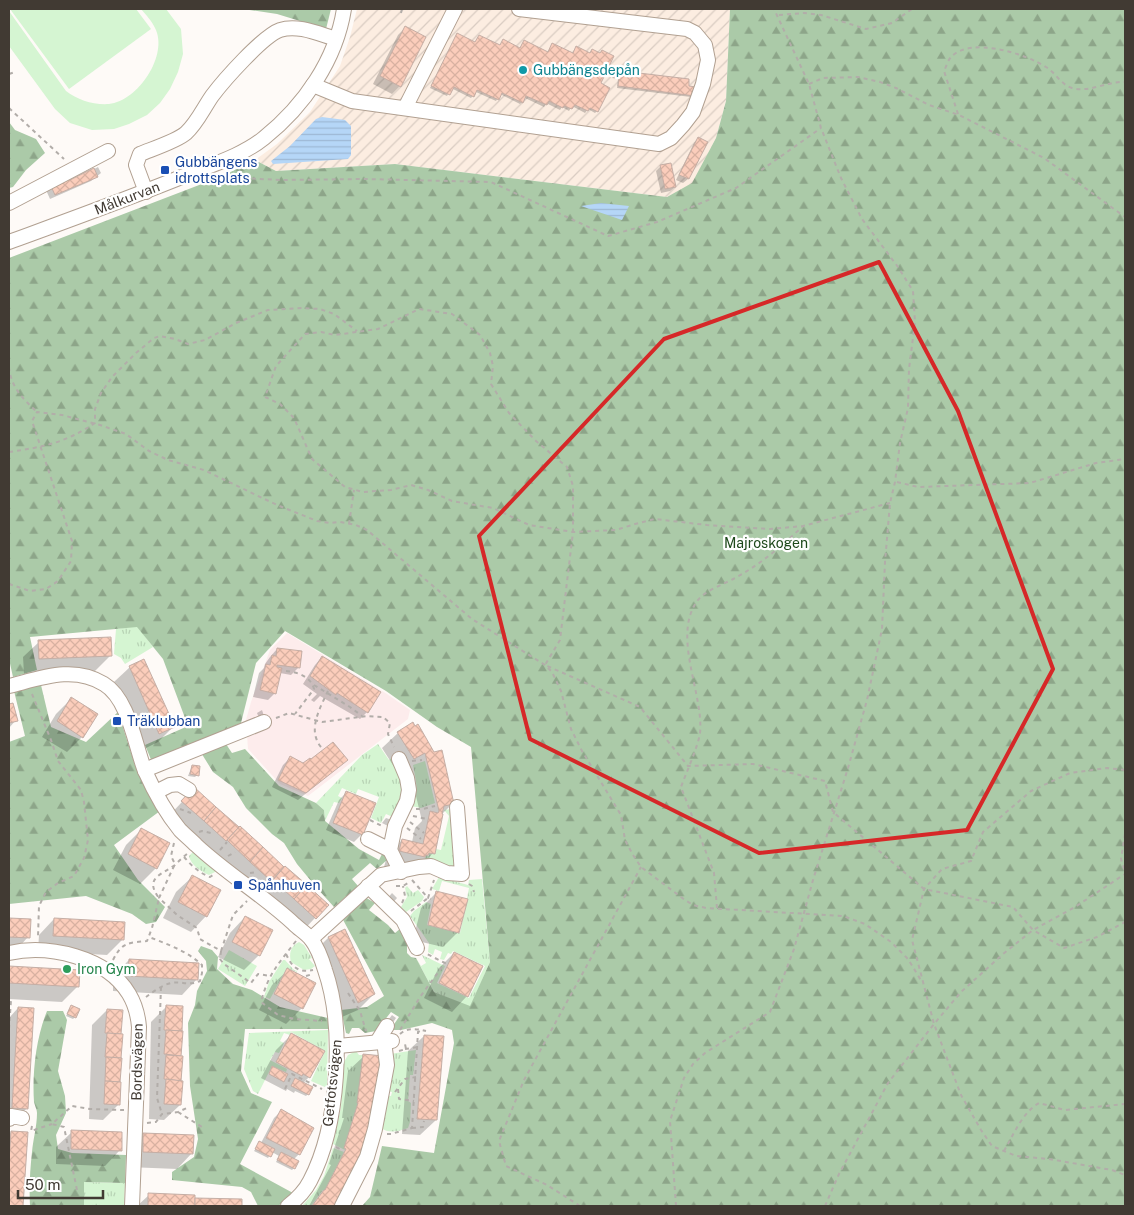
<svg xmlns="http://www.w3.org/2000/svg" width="1134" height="1215" viewBox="0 0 1134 1215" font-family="'Public Sans',sans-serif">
  <defs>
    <pattern id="industrial-furrows" width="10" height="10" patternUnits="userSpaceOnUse" patternTransform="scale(1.25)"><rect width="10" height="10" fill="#fcede1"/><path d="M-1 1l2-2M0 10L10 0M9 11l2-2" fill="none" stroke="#d9ccc2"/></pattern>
    <pattern id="grass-tufts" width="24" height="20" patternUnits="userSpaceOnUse" patternTransform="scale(1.25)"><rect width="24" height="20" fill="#d5f5d2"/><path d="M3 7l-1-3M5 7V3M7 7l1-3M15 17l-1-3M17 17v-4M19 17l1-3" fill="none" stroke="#b8d3b5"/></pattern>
    <pattern id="forest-firs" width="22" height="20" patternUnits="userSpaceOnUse" patternTransform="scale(1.25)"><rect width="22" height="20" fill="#abcaa8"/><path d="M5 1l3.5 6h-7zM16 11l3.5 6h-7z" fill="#8da589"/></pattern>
    <pattern id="water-rules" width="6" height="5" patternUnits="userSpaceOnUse" patternTransform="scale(1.25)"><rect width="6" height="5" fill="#b5d6f7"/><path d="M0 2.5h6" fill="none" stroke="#9db8d4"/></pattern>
    <pattern id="building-cross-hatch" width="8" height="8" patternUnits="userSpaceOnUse" patternTransform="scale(1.25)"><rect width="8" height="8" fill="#fbcdbb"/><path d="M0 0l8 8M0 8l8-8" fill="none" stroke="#d8b1a1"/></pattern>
  </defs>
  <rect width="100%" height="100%" fill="#fefaf7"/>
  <!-- industrial -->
  <path fill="url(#industrial-furrows)" d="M357 9H730L726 101 716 138 692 184 667 197 395 164 276 171 255 160 277 144 310 112 340 66 350 37Z"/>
  <!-- education -->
  <path fill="#fdecec" d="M287 633 387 694 410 710 408 719 308 796 280 784 248 749 246 720 251 702 270 650Z"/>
  <!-- grass -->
  <g fill="url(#grass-tufts)">
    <path d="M137 626 153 647 125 664 121 658 114 654 116 629Z"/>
    <path d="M378 744 389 760 393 757 404 791 395 818 386 814 381 823 371 818 379 797 358 789 356 794 342 788 338 796 342 798 339 803 334 802 325 821 324 810 316 803 362 755Z"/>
    <path d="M425 761 435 803 421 808 411 806C420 790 416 782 413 765Z"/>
    <path d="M452 809 456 863 454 867 425 859 426 855 429 856V853L435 854 436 849 441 850 449 816 444 810Z"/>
    <path d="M193 852 217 871 209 875C200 871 191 865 189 856Z"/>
    <path d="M439 877 468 885 469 880 482 879 490 962 470 1007 434 992 416 958 421 966 426 963 422 955 445 966 437 983 469 998 485 966 453 951 451 954 448 953 444 960 440 959 442 952 435 949 433 955 428 952 429 943 410 916 414 911 426 902 431 904 427 925 460 933 469 888 442 881 439 891 432 889Z"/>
    <path d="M407 886 413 893 418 890 424 897 422 901 406 912 401 907 407 897 405 888Z"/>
    <path d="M299 942 304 945 312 958 309 959 315 966 311 969 304 970 291 962C289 954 290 946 299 942Z"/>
    <path d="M229 950 257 966 245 986 218 969Z"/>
    <path d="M283 960H285L294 970 297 971V972L287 968 270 999 264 997 269 982Z"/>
    <path d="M328 1030 327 1088 311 1081 325 1051 291 1032 290 1035 284 1033 280 1041 284 1043 279 1053 275 1052 270 1060 287 1069 286 1072 272 1066 258 1094 253 1091 244 1069 249 1033Z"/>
    <path d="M416 1050 413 1075H410L408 1101 411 1103 410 1122 408 1128C399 1131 389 1134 381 1128L385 1095 391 1096 392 1092 386 1091 390 1054Z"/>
    <path d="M356 1051 359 1055H363L358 1103 344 1148 345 1150 333 1144 341 1107 344 1062 348 1055Z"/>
    <path d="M333 1148 344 1152 325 1190H323L311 1206H302L316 1190 324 1176Z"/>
    <path d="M84 1182 125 1183 124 1206H84Z"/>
  </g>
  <!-- forest -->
  <g fill="url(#forest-firs)">
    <path d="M243 9H331L326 29 277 14Z"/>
    <path d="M730 9H1125V1206H362L370 1197 382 1146 434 1153 454 1043 452 1030 432 1023 401 1030H390L399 1017 391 1012 376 1031 365 1033 359 1028H352L349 1034 346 1033 341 1010 367 1007 384 996 341 916 363 896 375 903 369 910 388 925 395 933 401 928 407 937V953L411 957 416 958 434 992 470 1006 490 962 471 747 437 727 386 691 285 631 256 663 240 727 152 762 145 745 188 726 163 659 137 627 30 637 37 670 13 677 9 659V258L220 177 255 160 276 171 395 164 667 197 692 183 716 138 726 101Z"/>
    <path d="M9 122 15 130 36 139 45 153 26 170 13 187 9 188Z"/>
    <path d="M41 685 51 727 86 742 118 712 135 765 160 811 114 845 138 880 165 907 156 922 146 924 132 914 86 896 9 904V742L25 736 14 691Z"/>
    <path d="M226 744 232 753 245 749 279 786 316 803 324 810 325 821 359 849 379 860 383 852 388 859 377 869 370 863 352 879 358 886 334 907 316 887 297 864 284 843 272 834 246 808 233 787 213 772 200 751Z"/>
    <path d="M201 946 212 950 218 957 217 969 233 984 252 990 280 1007 328 1018 329 1029H245L241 1071 251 1093 272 1102 240 1164 293 1193 278 1206H258L251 1192 242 1187 172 1180V1172L194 1157 198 1139 190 1086 188 1023 195 1005 197 991 207 971 206 961 198 951Z"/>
    <path d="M47 1011H63L67 1020 58 1071 65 1096 66 1113 56 1135 58 1149 72 1153 126 1155 125 1183 84 1182V1206H30C29 1188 30 1170 32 1152 33 1140 37 1126 37 1113 37 1110 35 1106 34 1102 32 1073 36 1038 47 1011Z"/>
  </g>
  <!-- pitch -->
  <g fill="#d5f5d2">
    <path d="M10 9H136L151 29 69 89Z"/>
    <path d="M141 9H166L181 29 183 54 178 72 170 89 160 103 147 115 129 124 114 129 92 130 70 123 55 109 9 46V11L66 91C78 100 93 105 109 104 138 101 169 55 155 28 152 21 146 15 141 9Z"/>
  </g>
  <!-- water -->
  <g fill="url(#water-rules)">
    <path d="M322 117 345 120 351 126V155L348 159 273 164 271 161 290 146 316 119Z"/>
    <path d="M601 203 629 206 622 220 581 206Z"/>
  </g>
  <!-- shadow -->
  <g fill="#0003">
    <path d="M405 28 400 86 392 94 373 84 398 35Z"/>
    <path d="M457 35 475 43 499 46 503 41 519 49 524 42 547 53 551 47 572 54 576 48 589 54 592 50 599 84 597 111 595 113 588 109 585 113 572 106 569 111 562 107 560 110 546 103 544 107 525 98 520 104 500 94 496 101 476 92 471 98 451 88 447 96 430 88Z"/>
    <path d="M614 71 687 87 693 95 691 97 617 88 618 79 612 78Z"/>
    <path d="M699 138 706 142 688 179 683 183 676 180 694 143Z"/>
    <path d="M661 166 675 187 670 191 661 193 656 171Z"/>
    <path d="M98 167 101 173 91 181 50 199 46 190 69 182Z"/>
    <path d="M39 642 111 655 95 671 24 674 23 657Z"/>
    <path d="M277 649 299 667 291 675 280 673 275 693 268 700 253 697 259 673 264 668 265 664 270 657Z"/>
    <path d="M322 657 367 712 360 719 320 696 314 702 311 700 317 694 303 684 315 665Z"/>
    <path d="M130 667 173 727 158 742 144 749 114 682Z"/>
    <path d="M72 698 82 737 67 752 42 737 56 714Z"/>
    <path d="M12 705 16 720 9 728V706Z"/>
    <path d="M262 710 264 716 259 718 257 713Z"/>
    <path d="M412 724 452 804 441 815 433 853 418 869 408 872 384 867 387 856 402 840 412 842 415 828 422 821 409 767 398 773 382 748 398 733Z"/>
    <path d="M290 758 303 764 311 761 346 760 298 800 272 787 283 765Z"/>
    <path d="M192 766 197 775 195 777 188 776Z"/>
    <path d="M194 789 327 905 300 934 167 818Z"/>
    <path d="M346 793 362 834 354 842 326 830 339 800Z"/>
    <path d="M386 818 392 820 388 826 382 823Z"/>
    <path d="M141 830 156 868 140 884 113 870 126 845Z"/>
    <path d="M192 877 206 916 191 932 163 918 176 892Z"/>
    <path d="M437 892 458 932 443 947 413 940 421 908Z"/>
    <path d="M392 893 397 898 392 904 387 899Z"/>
    <path d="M245 917 259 955 244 970 218 957 230 933Z"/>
    <path d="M54 919 123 939 107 955 38 951 39 935Z"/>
    <path d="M9 920H29L28 937 18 948 9 947Z"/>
    <path d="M328 938 374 994 358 1010 342 1017 313 953Z"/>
    <path d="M454 953 467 996 452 1012 424 998 438 969Z"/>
    <path d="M129 960 197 979 182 995 113 991V976Z"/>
    <path d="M9 967 77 987 62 1002 9 999Z"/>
    <path d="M288 970 302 1008 286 1024 259 1010 272 985Z"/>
    <path d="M167 1006 182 1007 180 1105 164 1120 149 1119 151 1022Z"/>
    <path d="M18 1008 27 1108 12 1124H9V1018Z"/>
    <path d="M70 1008 75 1017 73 1019 66 1016Z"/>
    <path d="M107 1010 119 1104 103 1120 89 1119 92 1025Z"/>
    <path d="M392 1015 396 1018 392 1024 386 1023Z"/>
    <path d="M292 1034 309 1077 303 1083 308 1094 306 1096 295 1091 294 1093 287 1089 286 1091 261 1078 276 1050Z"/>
    <path d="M424 1036 436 1120 420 1135 402 1134 408 1051Z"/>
    <path d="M364 1056 381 1057 341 1200 335 1206H309L331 1165 329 1164 344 1118H342L348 1071Z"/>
    <path d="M281 1111 299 1154 293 1160 294 1168 292 1170 276 1162 279 1156 272 1152 268 1158 254 1151 258 1145 261 1143 274 1118Z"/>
    <path d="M11 1132 27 1134 22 1206H9V1135Z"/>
    <path d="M72 1132 120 1150 105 1166 56 1164V1147Z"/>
    <path d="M144 1135 192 1153 177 1169 128 1167V1150Z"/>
    <path d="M149 1195 194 1199 241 1201V1206H137Z"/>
  </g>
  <!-- building -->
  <g fill="url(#building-cross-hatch)" stroke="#c5aea5">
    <path d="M405 26 426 37 401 87 380 76Z"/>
    <path d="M457 33 475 42 479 35 500 45 503 39 520 48 524 40 548 52 552 43 573 53 576 46 590 53 592 49 600 53 602 50 614 56 601 83 610 88 598 112 590 108 588 111 575 105 572 109 564 106 563 108 549 101 547 105 526 96 523 103 502 93 499 100 477 90 474 97 454 87 450 95 431 86Z"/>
    <path d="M614 70 689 79V86L696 87 695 96 618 86 619 77H613Z"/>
    <path d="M698 137 708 142 689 179 679 175Z"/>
    <path d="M671 163 676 187 665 189 660 165Z"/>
    <path d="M94 168 98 177 55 195 50 184 68 175 70 180Z"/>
    <path d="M111 637 112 656 39 659 38 640Z"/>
    <path d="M277 648 302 651 300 668 277 665V667L282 668 276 694 260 690 266 664 270 665 272 655 276 656Z"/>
    <path d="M322 656 381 692 368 713 337 693 336 695 310 676Z"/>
    <path d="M144 659 175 727 159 734 129 666Z"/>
    <path d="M71 697 98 714 83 738 57 721Z"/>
    <path d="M13 703 18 721 9 723V704Z"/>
    <path d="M413 722 415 726 418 724 434 752 442 750 454 804 444 806 442 814H443L435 854 429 853 428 855H426L425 857 399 851 402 839 423 844 430 811 438 813 439 811 425 753 414 759 397 732Z"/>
    <path d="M333 742 348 760 306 793 278 780 290 756 303 763 310 758 311 759Z"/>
    <path d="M192 765 200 766 199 776 190 774Z"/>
    <path d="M194 787 216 807 204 821 181 801Z"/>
    <path d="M346 791 376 803 363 835 333 823Z"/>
    <path d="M216 807 239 827 226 841 204 821Z"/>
    <path d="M240 826 263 847 250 862 227 840Z"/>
    <path d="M141 828 170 843 157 869 128 854Z"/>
    <path d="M263 847 284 867 271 881 250 862Z"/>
    <path d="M285 866 307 885 294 899 273 880Z"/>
    <path d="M192 875 221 890 207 917 178 902Z"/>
    <path d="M307 885 329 905 316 919 294 899Z"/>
    <path d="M436 891 468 899 459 933 428 925Z"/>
    <path d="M245 916 273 930 260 956 232 942Z"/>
    <path d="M9 918 31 919 30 938 9 937Z"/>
    <path d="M54 918 125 922 124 940 53 936Z"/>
    <path d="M345 929 375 994 358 1003 328 937Z"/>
    <path d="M454 952 483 966 468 997 439 983Z"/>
    <path d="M129 959 199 963 198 980 128 976Z"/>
    <path d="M9 966 80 970 79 987 9 983Z"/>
    <path d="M287 968 316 983 303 1009 274 994Z"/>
    <path d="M71 1005 80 1009 76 1018 67 1014Z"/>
    <path d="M166 1005 183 1006 182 1031 164 1030Z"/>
    <path d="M18 1007 34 1008 28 1109 12 1108Z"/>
    <path d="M107 1009 123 1010 121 1034 105 1033Z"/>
    <path d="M166 1030 183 1031 181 1056 164 1054Z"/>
    <path d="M107 1033 123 1034 121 1058 105 1057Z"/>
    <path d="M291 1033 325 1051 310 1078 303 1074 302 1076 276 1062Z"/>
    <path d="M424 1035 444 1036 437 1120 417 1119Z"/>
    <path d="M363 1054 383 1056 363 1155 336 1206H312L324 1190H325L346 1149 344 1148 358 1103H357Z"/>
    <path d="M166 1055 183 1056 181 1081 164 1079Z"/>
    <path d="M106 1057 122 1058 120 1082 105 1081Z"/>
    <path d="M272 1066 288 1074 284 1082 269 1074Z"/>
    <path d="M295 1078 313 1087 309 1095 291 1086Z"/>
    <path d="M166 1079 183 1081 181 1105 164 1104Z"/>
    <path d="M105 1081 121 1082 120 1105 104 1104Z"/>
    <path d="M281 1109 314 1128 300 1155 266 1138Z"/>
    <path d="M71 1130 122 1132V1151L71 1149Z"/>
    <path d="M11 1131 28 1132 23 1206H9V1162Z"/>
    <path d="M143 1133 194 1135 193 1154 143 1152Z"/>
    <path d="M259 1141 275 1149 271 1157 255 1149Z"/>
    <path d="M281 1152 299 1161 295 1169 277 1160Z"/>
    <path d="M148 1193 195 1195V1206H148Z"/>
    <path d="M195 1198 242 1199V1206H195Z"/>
  </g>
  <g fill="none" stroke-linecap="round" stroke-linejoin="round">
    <defs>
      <g id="minor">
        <path d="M313 85 352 101 659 144 671 138 683 125 693 112 703 84 708 60 705 45 695 33 687 29 519 9"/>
        <path d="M405 108 455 9"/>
        <path d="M146 192 136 165 140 154C152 149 177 141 186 133 197 123 203 109 212 96 224 80 263 36 280 30 298 24 319 34 336 39"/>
        <path d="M9 203 108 151"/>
        <path d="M9 242C69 220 130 198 189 174 214 164 243 155 264 138 304 106 336 60 344 9"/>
        <path d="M9 686C41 678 74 665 104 684 129 699 135 746 145 771 154 791 166 813 180 830 185 835 191 840 196 845 227 874 263 895 294 924 299 929 306 933 311 939 318 948 322 960 325 970 345 1028 339 1126 310 1181 305 1191 297 1199 288 1206"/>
        <path d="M399 759 407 778 409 790 407 801 395 826 390 850 401 872"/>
        <path d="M145 771 152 767 264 722"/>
        <path d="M156 792 170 785 179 784 189 790"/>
        <path d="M368 839 390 850"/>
        <path d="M368 886 403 920 417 948"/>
        <path d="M311 939 381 875 419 867 431 866 447 873 462 874 457 807"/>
        <path d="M9 953C48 944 107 957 129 994 135 1004 138 1015 139 1027L132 1206"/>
        <path d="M377 1042 387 1026"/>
        <path d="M338 1046 392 1041"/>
        <path d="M9 1119 11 1116 22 1118"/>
        <path d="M342 1206 367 1157 375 1129 387 1065 384 1041"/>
      </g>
    </defs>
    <!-- minor casing -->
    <use href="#minor" stroke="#b1a091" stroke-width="16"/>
    <!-- path -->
    <g stroke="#b2ada9" stroke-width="2" stroke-dasharray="4 4" stroke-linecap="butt">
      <path d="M401 13 402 9"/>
      <path d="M779 15 804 13 821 15 866 29 892 23 912 9"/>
      <path d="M9 74 15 72"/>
      <path d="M809 84 823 78 858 77 880 82 896 88 929 105 959 115 1044 158 1125 217"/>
      <path d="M9 108 64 159"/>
      <path d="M958 114 944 71C946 67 948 60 951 57 971 36 1026 54 1046 67 1056 73 1060 84 1072 88 1089 93 1108 81 1125 82"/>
      <path d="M222 174 223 177 280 180 366 179 491 182 608 236 657 222 736 188 821 128"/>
      <path d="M9 367C11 387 22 398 37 412"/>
      <path d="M9 452C43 447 65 443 95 423V409L101 393 112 377 136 353 154 338 160 336 175 339 188 344 205 340 236 323 268 310 302 308 320 309 334 314 357 331"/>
      <path d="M897 482 918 487 1030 483 1096 463 1125 459"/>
      <path d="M890 503 803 526 770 529 707 525 655 519 635 524 616 530 573 532 529 525 493 508 452 501 428 490 411 485 391 490 363 492 345 487 312 459 294 418 280 404 265 397 276 366 305 334 321 332 335 335 378 329 419 309 452 314 480 335 490 353 493 366 491 384 509 413 536 441 567 467 573 486V532L560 640 545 665 640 707 688 766 753 764 825 781 833 812 924 889 1013 907 1033 930 1064 948 1097 937 1125 922"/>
      <path d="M349 524 354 490"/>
      <path d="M9 584 30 591 46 589 58 581 71 561 72 541 32 421 37 412 62 415 100 425 126 434 149 451 168 460 204 470 277 505 317 521 330 523 340 522 356 525 367 530 472 619 545 665 552 672 561 691 571 729 582 751 621 815 625 840 633 855 641 867 685 900 693 905 706 908 843 916 865 924 891 942 908 959 922 982"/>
      <path d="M286 671C298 672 311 677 314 689L295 714"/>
      <path d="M314 685 350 707 362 716"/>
      <path d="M32 694 51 740 58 761 81 790 84 802 88 840 84 858 74 876 58 883 46 892 39 906 38 937"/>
      <path d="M276 718 289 713 322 722 367 716 383 717 390 723 388 734 394 747"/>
      <path d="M321 747C307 730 320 708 328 691"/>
      <path d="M412 761 422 760"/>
      <path d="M1125 770 1107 768 1070 773 1031 791 983 832 971 861 942 869 924 889 912 940 934 1024 961 1095 981 1130 992 1146 1016 1156 1049 1159 1112 1170 1125 1175"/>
      <path d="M180 809 191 813"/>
      <path d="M416 809H423L435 806"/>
      <path d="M413 816 427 819"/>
      <path d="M370 820 382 826"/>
      <path d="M410 822 424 833"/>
      <path d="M407 828 421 839"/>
      <path d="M199 832 202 831 211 833"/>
      <path d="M1125 834 1121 859 1125 872"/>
      <path d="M174 843 171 856 175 864 159 898 177 915 197 928 200 939 221 951 220 959 224 964 251 983 258 974 270 976"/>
      <path d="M220 850 227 842"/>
      <path d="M228 856 235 852"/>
      <path d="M184 857C191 865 199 873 210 877L213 875"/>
      <path d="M250 873 257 872"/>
      <path d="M412 880 428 898 434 880"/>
      <path d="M469 884 472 886 474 892"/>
      <path d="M396 886H403L408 883"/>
      <path d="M402 903 405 896 403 886"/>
      <path d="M717 908 714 873 681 787C686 773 698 747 700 733 704 694 671 635 698 600 707 589 725 584 737 577 762 563 783 545 803 526"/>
      <path d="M411 911 428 898 431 899"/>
      <path d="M296 941C279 963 268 974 261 1002L278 1015 294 1019 322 1021"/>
      <path d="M221 951 233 915 247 901"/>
      <path d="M286 954C292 967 298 973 313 970"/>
      <path d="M113 960C122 942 128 943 147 941L152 928 159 898C144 878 161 875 175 865 179 861 183 857 187 854"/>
      <path d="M306 976 313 974"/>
      <path d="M161 987 157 1098 162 1114"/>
      <path d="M348 993 360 1011 366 1031"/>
      <path d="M146 997C153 992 162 985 171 983 181 981 190 986 200 981L202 973V965C187 951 167 944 149 937"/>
      <path d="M9 1029 11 1000"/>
      <path d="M400 1030 420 997 445 963 427 954"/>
      <path d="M400 1034C408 1027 417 1029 426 1031"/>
      <path d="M405 1049 418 1047"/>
      <path d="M399 1051 406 1049 405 1044"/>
      <path d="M285 1089 292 1074 322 1089"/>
      <path d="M398 1089 399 1099 414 1101"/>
      <path d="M395 1092 405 1079 416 1077"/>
      <path d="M178 1112 202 1127"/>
      <path d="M147 1123 156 1122 162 1114 178 1112 189 1107"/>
      <path d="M32 1126 31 1131 52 1124"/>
      <path d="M412 1128 423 1127 424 1121"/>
      <path d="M387 1134H391L412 1128 418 1032 422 1030"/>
      <path d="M336 1147 342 1150"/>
      <path d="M1004 1151C1014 1134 1022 1113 1039 1103L1065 1110 1125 1104"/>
      <path d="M77 1190 64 1127 52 1124 72 1106 90 1109 124 1110"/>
      <path d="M580 1206 547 1185 506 1166 499 1141 524 1080 641 867"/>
      <path d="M676 1206 670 1121 684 1078 693 1064 705 1053 770 1012 794 949 813 880 848 768 867 700 882 629 885 562 890 503 895 482 900 443 908 408 909 369 915 322 913 291 898 267 862 219 841 178 821 128 809 84 774 9"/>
      <path d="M825 1206 839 1174 888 1083 934 1024 961 992 1003 954 1033 930 1075 907 1125 874"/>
    </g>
    <!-- minor -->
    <use href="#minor" stroke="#fff" stroke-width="14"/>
  </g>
  <!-- marked area -->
  <path fill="none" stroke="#d62828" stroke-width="4" stroke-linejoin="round" d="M879 262 958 411 1053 669 967 830 759 853 530 739 479 536 664 339Z"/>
  <!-- markers -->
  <circle fill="#0f9aa8" stroke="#fff" stroke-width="2" cx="523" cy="70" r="5"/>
  <g fill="#1a4fb4" stroke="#fff" stroke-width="2">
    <rect x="160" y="165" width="10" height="10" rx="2.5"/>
    <rect x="112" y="716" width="10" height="10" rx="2.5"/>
    <rect x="233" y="880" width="10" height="10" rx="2.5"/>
  </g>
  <circle fill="#2e9e5b" stroke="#fff" stroke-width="2" cx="67" cy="969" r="5"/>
  <g text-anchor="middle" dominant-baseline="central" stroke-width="4.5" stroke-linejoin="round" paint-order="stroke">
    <!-- culture labels -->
    <g font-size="14" fill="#0d838f" stroke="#fff" text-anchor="start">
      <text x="533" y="70">Gubbängsdepån</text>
    </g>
    <!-- transit labels -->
    <g font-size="14" fill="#164399" stroke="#fff" text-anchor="start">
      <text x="175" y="162">Gubbängens<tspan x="175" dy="16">idrottsplats</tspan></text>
      <text x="127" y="721">Träklubban</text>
      <text x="248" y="885">Spånhuven</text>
    </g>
    <!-- street labels -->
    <g font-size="14" fill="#413a33" stroke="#fff">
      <text transform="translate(127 198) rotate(-21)">Målkurvan</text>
      <text transform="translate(137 1062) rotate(-89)">Bordsvägen</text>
      <text transform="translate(332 1083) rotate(-84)">Getfotsvägen</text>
    </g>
    <!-- park labels -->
    <g font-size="14" fill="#1e491b" stroke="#fff">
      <text x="766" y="543">Majroskogen</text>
    </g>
    <!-- leisure labels -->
    <g font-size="14" fill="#27864d" stroke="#fff" text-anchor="start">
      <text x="77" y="969">Iron Gym</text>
    </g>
  </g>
  <!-- border -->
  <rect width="1134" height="1215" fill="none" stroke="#413a33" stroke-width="20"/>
  <!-- scale -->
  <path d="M18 1190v8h85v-8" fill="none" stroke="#413a33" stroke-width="2.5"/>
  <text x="25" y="1190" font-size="15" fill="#413a33" stroke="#ffffff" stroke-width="4" paint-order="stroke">50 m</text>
</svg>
